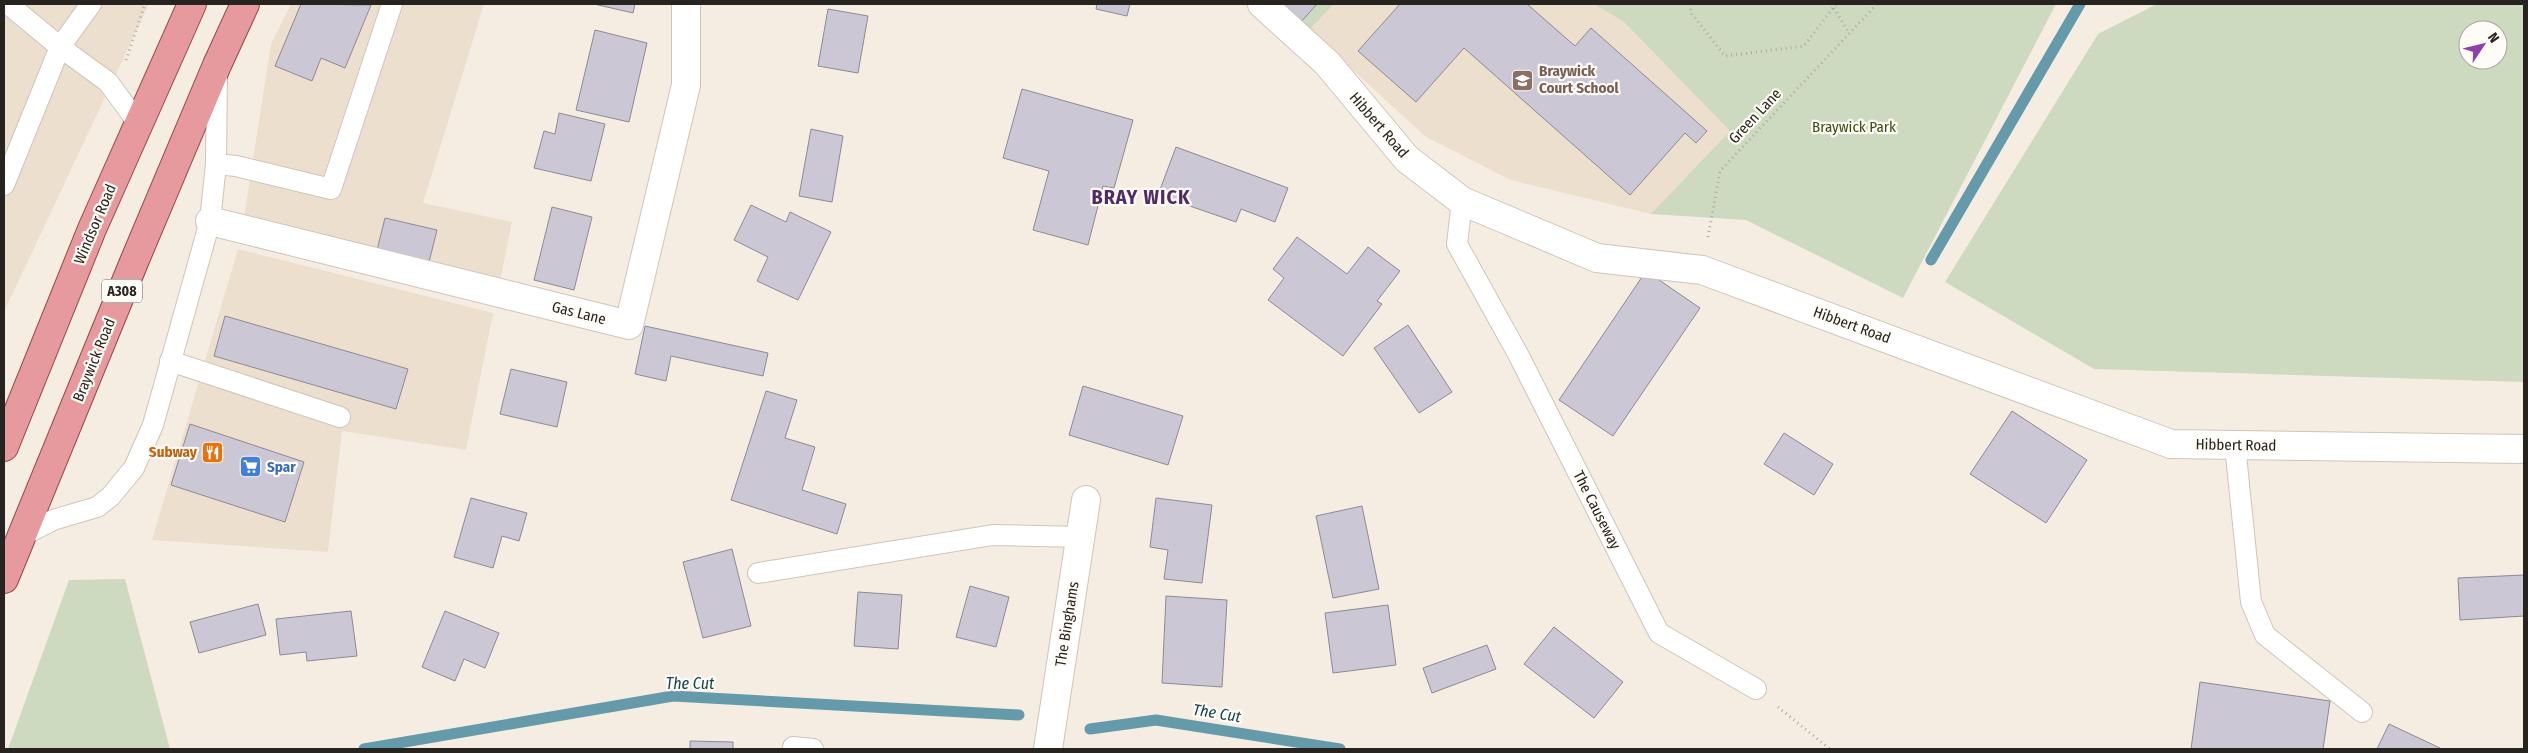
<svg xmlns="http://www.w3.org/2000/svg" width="2528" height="753" viewBox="0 0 2528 753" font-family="'Fira Sans Condensed',sans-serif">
  <rect width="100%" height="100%" fill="#f6ede2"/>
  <!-- built -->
  <g fill="#eddfce">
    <path d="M4 4H149L4 312Z"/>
    <path d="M291 4H484L423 203 512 222 499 286 243 223 271 44Z"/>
    <path d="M1334 4H1594L1624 22 1731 131 1651 214 1511 180 1426 137 1309 30Z"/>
    <path d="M238 249 493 313 466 450 342 431 328 552 152 540Z"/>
  </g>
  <!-- green -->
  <g fill="#cddac0" fill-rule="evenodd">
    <path d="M1280 4H1334L1309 30Z"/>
    <path d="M1594 4H2056L1903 298 1746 220 1651 214 1730 131 1624 22Z"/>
    <path d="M2157 4H2524V382L2094 369 1945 282 2098 34ZM2468 30H2498V60H2468Z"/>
    <path d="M125 579 170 749H8L69 580Z"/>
  </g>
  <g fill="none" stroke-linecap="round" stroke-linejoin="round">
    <!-- stream -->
    <g stroke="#649aaa" stroke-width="11">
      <path d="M1931 260 2080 4"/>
      <path d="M1090 729 1156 720 1340 749"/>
      <path d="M364 749 673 696 1019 715"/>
    </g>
  </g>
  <!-- building -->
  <g fill="#cbc7d4" stroke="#8d8995">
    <path d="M301 4 371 5 345 68 321 58 312 81 275 66Z"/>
    <path d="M594 4H635L633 13Z"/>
    <path d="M1097 4H1130L1127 16 1096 9Z"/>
    <path d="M1279 4H1317L1300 23Z"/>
    <path d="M1400 4H1527L1575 46 1591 28 1707 131 1696 143 1685 133 1630 195 1464 48 1416 102 1358 51Z"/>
    <path d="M828 9 868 16 858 73 818 66Z"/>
    <path d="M595 30 647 43 629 122 576 110Z"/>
    <path d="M1022 89 1133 120 1114 188 1103 186 1088 245 1033 230 1049 171 1003 158Z"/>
    <path d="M559 113 605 124 591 181 534 168 544 131 555 134Z"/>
    <path d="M811 129 843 136 832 202 799 196Z"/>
    <path d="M1176 147 1288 188 1275 222 1241 209 1236 222 1158 195Z"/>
    <path d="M751 205 786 222 790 212 831 232 798 300 757 281 768 257 734 240Z"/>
    <path d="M552 207 592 217 574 290 534 280Z"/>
    <path d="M385 218 437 230 428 266 376 254Z"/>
    <path d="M1297 237 1347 274 1368 247 1400 271 1377 301 1382 304 1343 356 1268 300 1284 278 1273 269Z"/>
    <path d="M1646 271 1700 308 1613 436 1559 400Z"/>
    <path d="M225 316 408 369 396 409 214 356Z"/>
    <path d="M1408 325 1452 392 1419 413 1374 348Z"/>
    <path d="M645 326 768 353 763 376 671 356 666 381 635 374Z"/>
    <path d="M511 369 567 382 557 427 500 414Z"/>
    <path d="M1083 386 1183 416 1168 465 1069 435Z"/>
    <path d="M766 391 797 400 785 438 815 447 802 490 846 504 837 534 731 500Z"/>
    <path d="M2012 411 2087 460 2046 523 1970 474Z"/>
    <path d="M190 424 304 462 285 522 171 485Z"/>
    <path d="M1784 433 1833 464 1814 495 1764 464Z"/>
    <path d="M471 498 527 513 519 541 502 536 493 568 454 557Z"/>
    <path d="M1156 498 1212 505 1202 583 1164 579 1168 550 1150 547Z"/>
    <path d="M1362 506 1379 589 1333 598 1316 516Z"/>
    <path d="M732 549 751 626 703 638 683 562Z"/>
    <path d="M2524 575V616L2460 620 2458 578Z"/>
    <path d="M970 586 1009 597 996 647 956 637Z"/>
    <path d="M858 592 902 595 898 649 854 646Z"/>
    <path d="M1166 596 1227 600 1222 687 1162 683Z"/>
    <path d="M258 604 266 635 199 653 190 622Z"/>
    <path d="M1388 605 1396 665 1333 673 1325 613Z"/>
    <path d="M351 611 357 656 307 661 306 652 280 655 276 619Z"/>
    <path d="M445 611 499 633 485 668 464 659 455 681 422 667Z"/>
    <path d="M1554 627 1623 682 1594 718 1524 664Z"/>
    <path d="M1487 645 1496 669 1432 693 1423 668Z"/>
    <path d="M2200 682 2330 701 2323 749H2191Z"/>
    <path d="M2389 724 2440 748V749H2377Z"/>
    <path d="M690 741 733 742V749H690Z"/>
  </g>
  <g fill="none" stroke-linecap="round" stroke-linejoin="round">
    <defs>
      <g id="lane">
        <path d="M8 4 60 47 108 82 138 123"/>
        <path d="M216 164 236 166 331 189 392 4"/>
        <path d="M4 185 60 47 91 4"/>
        <path d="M1462 201 1457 244 1519 356 1659 633 1756 689"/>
        <path d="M170 361 340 417"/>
        <path d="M2235 445 2251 602 2265 635 2362 712"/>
        <path d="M20 537 53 520 97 507 110 497 134 468 153 425 210 221 216 164 217 74"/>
        <path d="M758 573 993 535 1080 537"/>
        <path d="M793 747 813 749"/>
      </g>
      <g id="street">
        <path d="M1262 4 1327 63 1407 159 1462 201 1597 258 1702 270 2171 444 2524 449"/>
        <path d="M210 221 629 325 686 85V4"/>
        <path d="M1048 749 1086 500"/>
      </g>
      <g id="primary">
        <path d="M4 447 92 229 192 4"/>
        <path d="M4 579 134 262 217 65 245 4"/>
      </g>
    </defs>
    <!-- lane casing -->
    <use href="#lane" stroke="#cec5ba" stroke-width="22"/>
    <!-- street casing -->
    <use href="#street" stroke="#cec5ba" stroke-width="30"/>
    <!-- primary casing -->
    <use href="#primary" stroke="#994546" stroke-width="30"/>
    <!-- path -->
    <g stroke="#b1a9a1" stroke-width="3" stroke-dasharray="1 4" stroke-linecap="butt">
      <path d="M1689 4 1692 14 1725 56 1804 46 1836 4"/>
      <path d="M1834 8 1849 33"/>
      <path d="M126 60 145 4"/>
      <path d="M1708 237 1720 171 1877 4"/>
      <path d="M1778 707 1830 749"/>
    </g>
    <!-- lane -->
    <use href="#lane" stroke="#fff" stroke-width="20"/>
    <!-- street -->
    <use href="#street" stroke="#fff" stroke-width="28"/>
    <!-- primary -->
    <use href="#primary" stroke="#e69a9d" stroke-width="28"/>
  </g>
  <!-- icons -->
  <defs>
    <symbol id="school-square" viewBox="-11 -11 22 22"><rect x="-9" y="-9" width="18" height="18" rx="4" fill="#8d6e63" stroke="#fffbf7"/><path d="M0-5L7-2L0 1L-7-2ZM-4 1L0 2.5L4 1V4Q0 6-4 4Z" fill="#fff"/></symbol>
    <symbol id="restaurant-square" viewBox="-11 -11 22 22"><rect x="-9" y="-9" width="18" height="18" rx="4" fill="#e8710a" stroke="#fffbf7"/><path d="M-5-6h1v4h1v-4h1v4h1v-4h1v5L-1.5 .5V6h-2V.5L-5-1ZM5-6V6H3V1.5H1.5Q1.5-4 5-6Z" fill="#fff"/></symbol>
    <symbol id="supermarket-square" viewBox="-11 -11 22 22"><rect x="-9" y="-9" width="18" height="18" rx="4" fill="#3f7fe0" stroke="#fffbf7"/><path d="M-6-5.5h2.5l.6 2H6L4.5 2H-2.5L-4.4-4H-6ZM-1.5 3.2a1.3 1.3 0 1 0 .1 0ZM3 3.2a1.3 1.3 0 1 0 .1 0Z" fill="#fff"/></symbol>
  </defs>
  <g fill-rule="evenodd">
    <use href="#school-square" x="1510" y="68" width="25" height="25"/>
    <use href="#restaurant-square" x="200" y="440" width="25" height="25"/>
    <use href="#supermarket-square" x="238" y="454" width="25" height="25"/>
  </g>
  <g text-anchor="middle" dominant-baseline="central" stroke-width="4.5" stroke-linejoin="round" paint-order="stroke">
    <!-- shield labels -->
    <rect fill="#fffbf7" stroke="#686460" stroke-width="1" x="102" y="279.5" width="40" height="23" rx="4"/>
    <g font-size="14" font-weight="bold" fill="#27231f">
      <text x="122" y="291">A308</text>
    </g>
    <!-- education labels -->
    <g font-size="15" font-weight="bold" fill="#785e54" stroke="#fffbf7" text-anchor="start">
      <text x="1539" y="71">Braywick<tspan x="1539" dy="17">Court School</tspan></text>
    </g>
    <!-- street labels -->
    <g font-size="15" fill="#27231f" stroke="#fffbf7">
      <text transform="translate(1755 116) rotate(-47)">Green Lane</text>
      <text transform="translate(1379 125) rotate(49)">Hibbert Road</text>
      <text transform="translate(95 224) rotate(-67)">Windsor Road</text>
      <text transform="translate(579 313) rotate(14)">Gas Lane</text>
      <text transform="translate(1852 325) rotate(20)">Hibbert Road</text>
      <text transform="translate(94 360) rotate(-68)">Braywick Road</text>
      <text transform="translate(2236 445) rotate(1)">Hibbert Road</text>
      <text transform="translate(1597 510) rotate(63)">The Causeway</text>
      <text transform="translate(1067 624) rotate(-81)">The Binghams</text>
    </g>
    <!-- park labels -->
    <g font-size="15" fill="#354d10" stroke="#fffbf7">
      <text x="1854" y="127">Braywick Park</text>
    </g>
    <!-- food labels -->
    <g font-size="15" font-weight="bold" fill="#c56008" stroke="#fffbf7" text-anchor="end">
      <text x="197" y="452">Subway</text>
    </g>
    <!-- shop labels -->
    <g font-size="15" font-weight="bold" fill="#366cbe" stroke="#fffbf7" text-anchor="start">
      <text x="267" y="467">Spar</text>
    </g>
    <!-- water labels -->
    <g font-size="16" font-style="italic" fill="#12434f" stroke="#fffbf7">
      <text x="690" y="683">The Cut</text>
      <text transform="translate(1217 713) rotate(9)">The Cut</text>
    </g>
    <!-- district labels -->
    <g font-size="20" font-weight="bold" letter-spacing="1" fill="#522b61" stroke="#fffbf7">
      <text x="1141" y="197">BRAY WICK</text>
    </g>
  </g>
  <!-- border -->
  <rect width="2528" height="753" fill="none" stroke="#27231f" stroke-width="10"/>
  <!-- north arrow -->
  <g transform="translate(2483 45) rotate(55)"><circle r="24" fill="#fffbf7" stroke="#a9a5a1"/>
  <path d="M0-4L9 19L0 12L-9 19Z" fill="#903fae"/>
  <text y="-8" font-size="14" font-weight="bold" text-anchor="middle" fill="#27231f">N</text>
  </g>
</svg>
